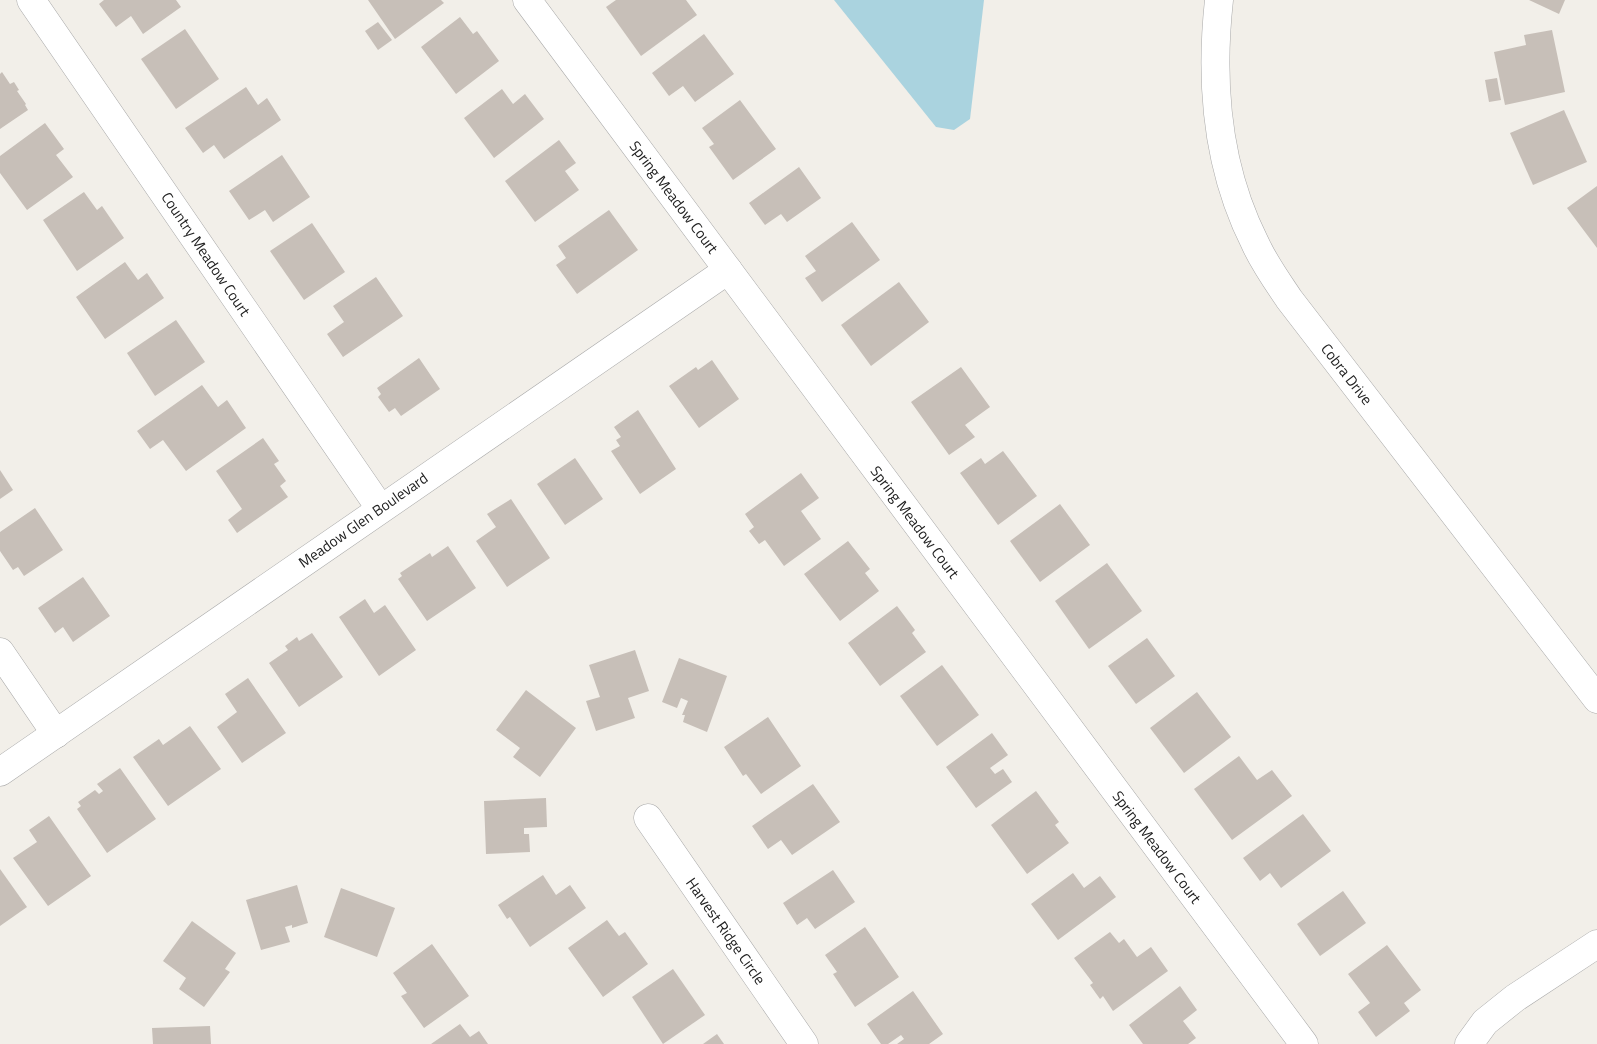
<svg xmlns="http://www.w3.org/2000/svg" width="1597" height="1044" viewBox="0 0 1597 1044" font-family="'Titillium Web',sans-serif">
  <rect width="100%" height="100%" fill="#f2efe9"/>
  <!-- water -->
  <path fill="#aad3df" d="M834 0H984L970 119 954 130 936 127Z"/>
  <!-- building -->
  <g fill="#c7bfb8">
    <path d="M104 0H176L181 7 143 34 131 16 116 27 99 4Z"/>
    <path d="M368 0H441L444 3 395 39Z"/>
    <path d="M616 0H686L697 15 641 56 606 7Z"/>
    <path d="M1529 0H1565L1559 14Z"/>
    <path d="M460 17 473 34 477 31 499 61 456 94 421 47Z"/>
    <path d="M378 22 392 40 378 50 365 31Z"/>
    <path d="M185 29 219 79 176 109 141 59Z"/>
    <path d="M1552 30 1565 92 1505 105 1494 52 1526 45 1524 35Z"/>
    <path d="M704 34 734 74 695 102 683 86 669 96 652 73Z"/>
    <path d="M2 72 10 84 14 82 19 90 17 91 26 104 25 105 28 110 0 129V74Z"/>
    <path d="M1497 78 1501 100 1489 102 1485 80Z"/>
    <path d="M246 87 258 105 267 98 281 120 224 159 214 145 203 153 185 128Z"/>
    <path d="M502 89 513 104 525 94 544 119 494 158 464 118Z"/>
    <path d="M740 100 776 149 733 180 709 147 714 144 702 128Z"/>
    <path d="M1564 110 1587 162 1533 185 1510 133Z"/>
    <path d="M45 123 64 149 56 155 73 177 27 210 0 173V156Z"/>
    <path d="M559 140 576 163 565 171 579 190 535 222 505 181Z"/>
    <path d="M282 155 310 197 273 222 265 210 249 220 229 191Z"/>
    <path d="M799 167 821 198 787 222 781 214 765 225 749 203Z"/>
    <path d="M1597 186V248L1567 208Z"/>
    <path d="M84 192 97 210 102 206 124 238 77 271 43 220Z"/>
    <path d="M609 210 638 250 577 294 556 265 566 258 558 246Z"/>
    <path d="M852 222 880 260 822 302 805 278 816 271 805 256Z"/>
    <path d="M312 223 345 272 304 300 270 251Z"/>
    <path d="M125 262 138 280 147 273 164 298 105 339 76 297Z"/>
    <path d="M376 277 403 316 343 357 327 334 344 322 333 306Z"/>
    <path d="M899 282 929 322 871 366 841 325Z"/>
    <path d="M176 320 205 362 155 396 127 353Z"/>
    <path d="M419 358 440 389 401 416 395 408 389 412 378 397 381 394 377 388Z"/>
    <path d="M712 360 739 399 699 428 669 386 696 367 698 370Z"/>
    <path d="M961 367 990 407 965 425 975 437 949 455 911 402Z"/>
    <path d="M202 385 218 407 227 400 246 428 186 471 163 440 150 449 137 431Z"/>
    <path d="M638 410 676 469 640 494 611 451 620 446 616 440 621 437 614 427Z"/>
    <path d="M263 438 279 461 274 464 286 481 280 486 288 497 237 533 228 520 242 509 216 471Z"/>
    <path d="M1003 451 1037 496 998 525 960 473 981 458 985 464Z"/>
    <path d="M575 458 603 499 565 525 537 484Z"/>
    <path d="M0 470 13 490 0 499Z"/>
    <path d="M801 473 819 498 801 511 821 539 784 566 765 540 759 544 749 531 754 527 745 514Z"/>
    <path d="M511 499 550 558 507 587 476 541 496 527 487 514Z"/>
    <path d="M1060 504 1090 545 1040 582 1010 541Z"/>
    <path d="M35 508 63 550 24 576 18 567 13 570 0 551V532Z"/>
    <path d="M848 541 870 569 865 573 879 591 840 621 804 574Z"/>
    <path d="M448 546 476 588 427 621 398 579 402 576 400 573 430 553 432 557Z"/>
    <path d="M1107 563 1142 611 1089 649 1055 601Z"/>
    <path d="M83 577 110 616 73 642 63 627 55 633 38 608Z"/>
    <path d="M365 599 374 613 385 605 416 650 379 676 339 617Z"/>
    <path d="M897 606 915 630 912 633 926 652 880 686 848 643Z"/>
    <path d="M312 633 343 677 299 707 269 663 288 650 285 646 297 637 299 641Z"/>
    <path d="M1147 638 1175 676 1136 704 1108 666Z"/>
    <path d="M635 650 649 691 628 698 635 718 596 731 586 701 600 697 589 665Z"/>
    <path d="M679 658 727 676 707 732 683 722 685 715H682L688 701 681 698 677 708 662 702Z"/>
    <path d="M942 665 979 715 937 746 900 696Z"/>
    <path d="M248 678 286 733 242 763 217 727 237 712 225 694Z"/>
    <path d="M526 690 576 728 540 777 513 757 520 748 496 730Z"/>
    <path d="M1197 692 1231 737 1184 773 1150 728Z"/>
    <path d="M768 717 801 766 761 794 746 774 743 776 724 747Z"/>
    <path d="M190 726 221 769 168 806 133 757 159 739 163 745Z"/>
    <path d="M992 733 1008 755 990 768 995 774 1003 769 1012 782 976 808 946 767Z"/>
    <path d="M1239 756 1257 780 1272 770 1292 796 1232 840 1194 789Z"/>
    <path d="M120 768 156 819 107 853 77 809 81 806 78 802 95 790 99 794 103 791 97 784Z"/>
    <path d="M813 784 840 822 792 855 781 840 768 849 752 826Z"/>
    <path d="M1036 791 1059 822 1055 825 1069 843 1027 874 991 825Z"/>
    <path d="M546 798 547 827 524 828V834H529L530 852 486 854 484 801Z"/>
    <path d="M1303 814 1331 851 1281 888 1270 873 1260 881 1243 858Z"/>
    <path d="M49 816 91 876 48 906 13 858 37 842 29 830Z"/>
    <path d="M0 869 27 907 0 926Z"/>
    <path d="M833 870 855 902 815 929 807 918 797 925 783 903Z"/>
    <path d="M1073 873 1084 888 1100 876 1116 897 1058 940 1031 904Z"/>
    <path d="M543 875 556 895 570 885 586 908 530 947 510 917 507 919 498 905Z"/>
    <path d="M297 885 308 923 292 928V925L285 927 290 942 261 950 246 900Z"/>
    <path d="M341 888 395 908 377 957 324 937Z"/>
    <path d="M1343 891 1366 923 1320 956 1297 924Z"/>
    <path d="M607 920 619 936 625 932 648 964 603 997 568 948Z"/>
    <path d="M192 921 236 953 225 969 230 972 204 1007 179 989 186 978 163 961Z"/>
    <path d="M865 927 899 977 855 1007 833 974 837 972 825 955Z"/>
    <path d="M1110 932 1119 943 1124 939 1137 957 1151 947 1168 971 1113 1011 1103 996 1100 999 1090 985 1093 983 1074 958Z"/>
    <path d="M432 944 469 996 424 1028 401 996 407 993 393 973Z"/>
    <path d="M1387 945 1421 990 1404 1003 1410 1011 1376 1037 1358 1012 1370 1003 1348 974Z"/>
    <path d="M673 969 705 1015 663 1044 632 997Z"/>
    <path d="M1180 986 1197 1010 1183 1021 1196 1038 1188 1044H1143L1129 1025Z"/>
    <path d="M913 991 943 1034 929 1044H897L904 1039 901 1035 888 1044H881L867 1024Z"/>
    <path d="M460 1024 470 1037 479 1031 488 1044H431Z"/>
    <path d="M210 1026 211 1044H153L152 1028Z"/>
    <path d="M717 1034 724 1044H703Z"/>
  </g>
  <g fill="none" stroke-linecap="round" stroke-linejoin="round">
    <defs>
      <g id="minor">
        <path d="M31 0 380 508"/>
        <path d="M527 0 1304 1044"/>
        <path d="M1219 0C1210 82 1217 168 1255 243 1264 263 1277 281 1289 299L1597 699"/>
        <path d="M0 652 56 734"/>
        <path d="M0 772 728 270"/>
        <path d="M648 818 804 1044"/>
        <path d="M1469 1044 1485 1022 1515 998 1597 944"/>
      </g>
    </defs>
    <!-- minor casing -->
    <use href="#minor" stroke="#a9a9a9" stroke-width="29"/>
    <!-- minor -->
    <use href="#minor" stroke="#fff" stroke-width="28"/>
  </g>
  <g text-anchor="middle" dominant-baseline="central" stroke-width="4" stroke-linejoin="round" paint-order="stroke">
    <!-- street labels -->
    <g font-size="15" fill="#222" stroke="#fff">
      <text transform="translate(674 197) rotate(53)">Spring Meadow Court</text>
      <text transform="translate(206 254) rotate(56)">Country Meadow Court</text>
      <text transform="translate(1347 374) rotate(52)">Cobra Drive</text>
      <text transform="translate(363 520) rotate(-35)">Meadow Glen Boulevard</text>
      <text transform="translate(915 522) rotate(53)">Spring Meadow Court</text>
      <text transform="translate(1157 847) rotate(53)">Spring Meadow Court</text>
      <text transform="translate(726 931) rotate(55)">Harvest Ridge Circle</text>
    </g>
  </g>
</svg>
